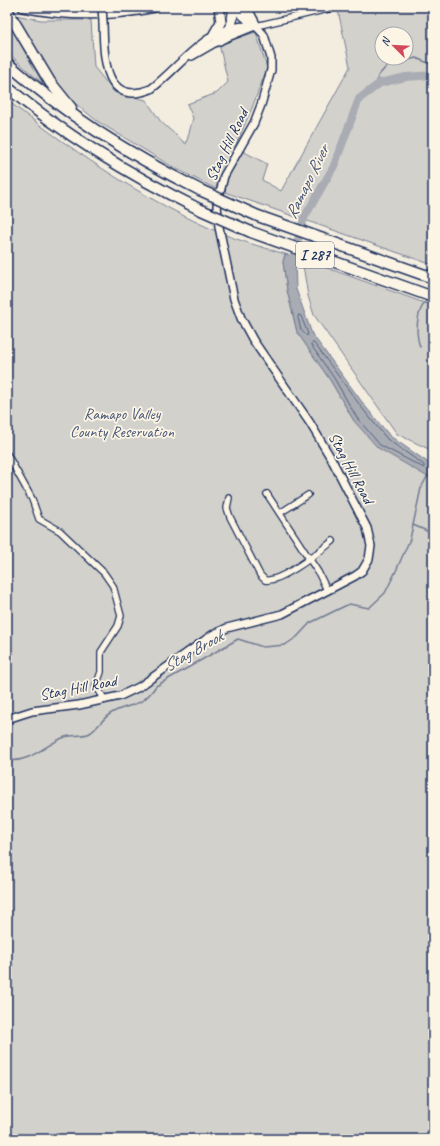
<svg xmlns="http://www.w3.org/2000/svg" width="440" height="1146" viewBox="0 0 440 1146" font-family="Caveat,sans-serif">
  <rect width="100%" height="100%" fill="#f3ede0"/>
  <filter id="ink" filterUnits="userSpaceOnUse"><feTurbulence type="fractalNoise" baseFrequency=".025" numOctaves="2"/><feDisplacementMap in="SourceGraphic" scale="8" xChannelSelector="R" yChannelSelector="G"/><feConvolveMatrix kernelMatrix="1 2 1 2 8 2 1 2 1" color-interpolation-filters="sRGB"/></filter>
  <g filter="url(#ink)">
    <!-- green -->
    <g fill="#d3d1cc" stroke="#778095" fill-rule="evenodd">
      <path d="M347 7H433V265L216 189 171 166 97 121 65 95 50 76 15 15 41 20H91L94 67 114 92 146 100 161 122 186 144 193 118 187 104 217 93 228 82 219 44 256 32 267 68 252 108 235 147 267 164 262 180 281 191 350 67 338 10ZM382 34H406V58H382Z"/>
      <path d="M7 20 43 84 7 52Z"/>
      <path d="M7 100C69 148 135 194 207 227 232 239 259 246 285 254L283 262 287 290 297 332 330 380 354 421 433 480V1139H7Z"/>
      <path d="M302 259 433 306V451L397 434 314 315 308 296Z"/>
    </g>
    <!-- water -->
    <path fill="#a9acb3" stroke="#707a91" d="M285 254 295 257 296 289 312 334 365 406 390 436 433 466V480L378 448 354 421 330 380 297 332 287 290 283 262Z"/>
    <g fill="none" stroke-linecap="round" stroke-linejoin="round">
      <!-- shore -->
      <g stroke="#546180" stroke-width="1">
        <path d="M299 315 301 316 308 334 307 336 301 330 298 318Z"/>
        <path d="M312 343H314L362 408 387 439 424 465V468L380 445 357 418 334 378 311 345Z"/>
      </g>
      <!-- stream -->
      <g stroke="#707a91" stroke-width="1.5">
        <path d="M376 86 378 76 386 67 393 64 416 58 433 65"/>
        <path d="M420 347C415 333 416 311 427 300"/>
        <path d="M413 525 427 531 433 537"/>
        <path d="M7 760C29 764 46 744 65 737 73 734 83 737 90 733 97 729 102 719 110 714 129 702 140 710 156 686L238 639 263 647 285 645 297 637 310 623 349 604 369 608 385 593 396 571 410 539 421 488 428 475"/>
      </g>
      <!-- river -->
      <path stroke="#a9acb3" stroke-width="8" d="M291 265 304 218 334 166 359 99 380 83 406 77 433 75"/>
      <defs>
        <g id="minor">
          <path d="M256 26 332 8"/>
          <path d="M7 454 32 499 39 519 60 531 104 573 113 586 121 616 118 626 101 652V672L96 686 105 700"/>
          <path d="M267 494 318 572 327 590"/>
          <path d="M229 498 227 508 230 517 260 575 265 580C281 583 320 551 333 541"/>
          <path d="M280 513 308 495"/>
        </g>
        <g id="tertiary">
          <path d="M192 56 218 41 255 26"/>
          <path d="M7 719 32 711 79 705 120 696 139 687 212 635 227 628 282 614 355 576 362 571 369 559 371 546 367 528 332 460 310 423 253 340 241 318 234 299 219 227 217 205 224 176 254 123 261 105 271 70V58L264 35 256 26C208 22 185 63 151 89 102 108 104 53 103 22"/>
        </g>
        <g id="trunk">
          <path d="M23 7C67 16 111 16 155 7"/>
          <path d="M234 7 256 26"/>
          <path d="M246 7 255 24"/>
          <path d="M214 34 221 22 219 7"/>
          <path d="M218 41C232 32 233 23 233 7"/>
        </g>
        <g id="motorway">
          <path d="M7 10 50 82 71 108"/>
          <path d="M7 63C65 114 130 155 200 190"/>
          <path d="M7 87C66 136 130 175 199 209"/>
        </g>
      </defs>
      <!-- minor casing -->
      <use href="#minor" stroke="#1b2f5e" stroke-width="8"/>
      <!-- tertiary casing -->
      <use href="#tertiary" stroke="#1b2f5e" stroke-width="10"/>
      <!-- trunk casing -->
      <use href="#trunk" stroke="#1b2f5e" stroke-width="12"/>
      <!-- motorway casing -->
      <use href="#motorway" stroke="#1b2f5e" stroke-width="13"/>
      <!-- minor -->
      <use href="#minor" stroke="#fcf5e5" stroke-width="5.5"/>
      <!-- tertiary -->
      <use href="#tertiary" stroke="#fcf5e5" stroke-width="7"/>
      <!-- trunk -->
      <use href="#trunk" stroke="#fcf5e5" stroke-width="9"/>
      <!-- motorway -->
      <use href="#motorway" stroke="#fcf5e5" stroke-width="10"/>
      <defs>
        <path id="tertiary-bridge" d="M102 7 103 22"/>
        <g id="motorway-bridge">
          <path d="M200 190 258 216 433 278"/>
          <path d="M199 209 251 232 433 297"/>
        </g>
      </defs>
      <!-- tertiary-bridge casing -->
      <use href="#tertiary-bridge" stroke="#1b2f5e" stroke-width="10" stroke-linecap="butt"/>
      <!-- motorway-bridge casing -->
      <use href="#motorway-bridge" stroke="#1b2f5e" stroke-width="13" stroke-linecap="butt"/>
      <!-- tertiary-bridge -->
      <use href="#tertiary-bridge" stroke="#fcf5e5" stroke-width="7"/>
      <!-- motorway-bridge -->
      <use href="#motorway-bridge" stroke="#fcf5e5" stroke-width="10"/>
    </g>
  </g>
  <g text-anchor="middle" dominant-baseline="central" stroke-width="3.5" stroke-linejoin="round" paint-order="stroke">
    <!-- shield labels -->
    <rect fill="#fcf5e5" stroke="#5e6a86" stroke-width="1" x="296" y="242" width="38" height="26" rx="3"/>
    <g font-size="15" font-weight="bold" fill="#1b2f5e">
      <text x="315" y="255">I 287</text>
    </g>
    <!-- street labels -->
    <g font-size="16" fill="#1b2f5e" stroke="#fcf5e5">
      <text transform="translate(227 145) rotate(-64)">Stag Hill Road</text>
      <text transform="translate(351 468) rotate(62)">Stag Hill Road</text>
      <text transform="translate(78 688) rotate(-11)">Stag Hill Road</text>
    </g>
    <!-- park labels -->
    <g font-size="16" fill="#49587a" stroke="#fcf5e5">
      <text x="122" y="414">Ramapo Valley<tspan x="122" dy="18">County Reservation</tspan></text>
    </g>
    <!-- water labels -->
    <g font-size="17" font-style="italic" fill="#465478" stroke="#fcf5e5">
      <text transform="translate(307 182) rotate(-64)">Ramapo River</text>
      <text transform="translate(193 651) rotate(-30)">Stag Brook</text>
    </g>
  </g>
  <!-- margin -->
  <rect width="440" height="1146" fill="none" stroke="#fcf5e5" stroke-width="24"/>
  <rect x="12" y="12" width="416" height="1122" fill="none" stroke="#1b2f5e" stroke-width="1.5" filter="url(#ink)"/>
  <!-- north arrow -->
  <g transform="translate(394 46) rotate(294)"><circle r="19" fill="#fcf5e5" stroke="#a2a6af"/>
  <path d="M0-3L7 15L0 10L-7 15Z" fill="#d1495b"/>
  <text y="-6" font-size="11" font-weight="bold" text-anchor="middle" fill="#1b2f5e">N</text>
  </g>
</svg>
